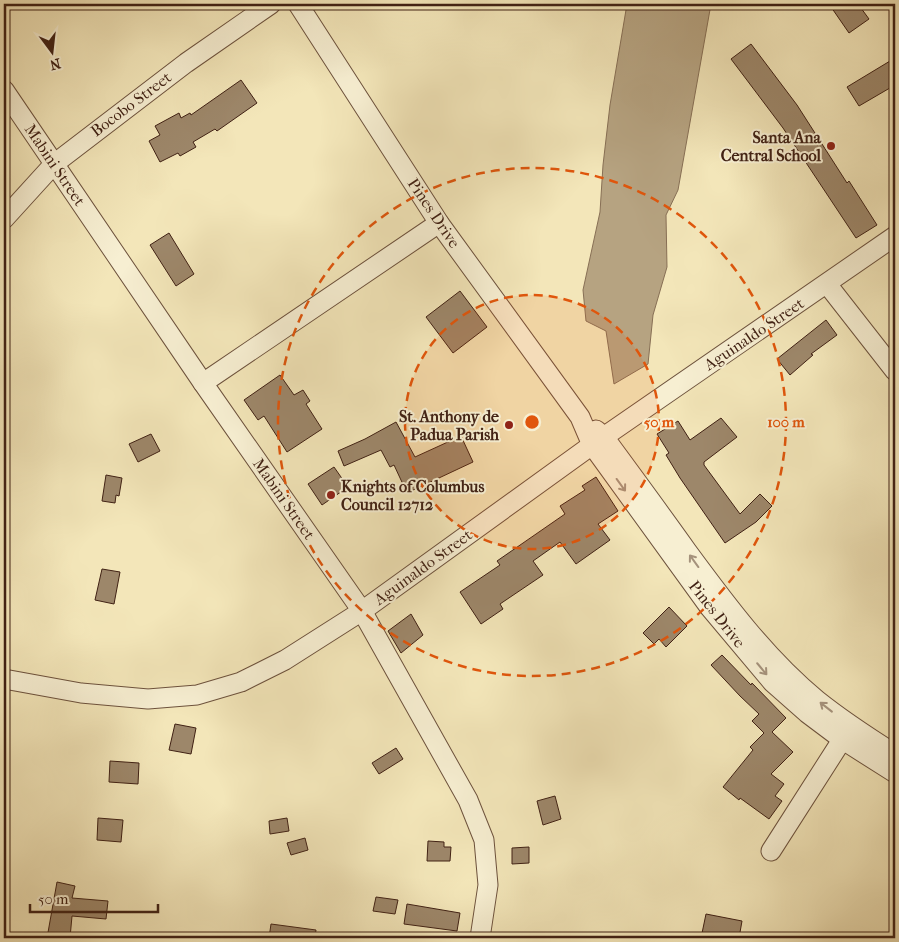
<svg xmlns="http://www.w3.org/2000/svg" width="899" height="942" viewBox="0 0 899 942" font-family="'IM FELL French Canon',serif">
  <rect width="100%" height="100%" fill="#f3e6b9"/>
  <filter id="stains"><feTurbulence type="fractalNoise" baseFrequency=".004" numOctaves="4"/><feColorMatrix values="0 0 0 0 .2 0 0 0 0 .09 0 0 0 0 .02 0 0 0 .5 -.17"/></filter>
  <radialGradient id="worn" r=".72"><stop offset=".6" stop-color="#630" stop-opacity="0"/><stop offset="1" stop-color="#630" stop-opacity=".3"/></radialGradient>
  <!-- water -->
  <path fill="#b6a381" stroke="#876f55" d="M627 4H711L678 190 666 215 667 267 653 315 648 364 614 384 606 331 586 321 583 290 600 212 603 165 610 105Z"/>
  <!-- building -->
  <g fill="#9d876a" stroke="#402114">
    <path d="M829 4H858L869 19 849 33Z"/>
    <path d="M751 44 797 105 847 183 849 181 877 225 856 238 783 128 731 59Z"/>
    <path d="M895 58V85L859 106 847 87Z"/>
    <path d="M241 80 257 103 217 131 215 129 193 142 196 147 180 156 178 153 160 162 149 141 160 135 155 126 179 113 181 118 190 113 191 115Z"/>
    <path d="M169 233 194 274 176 286 150 245Z"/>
    <path d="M460 291 487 327 453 353 426 317Z"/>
    <path d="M826 320 837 335 811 354 813 355 790 375 777 359Z"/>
    <path d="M280 375 294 395 303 390 310 401 306 404 322 429 287 452 264 416 258 420 244 400Z"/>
    <path d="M721 418 737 437 704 462V465L740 514 760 494 772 506 756 522 725 543 680 478 666 455 669 453 657 434 678 421 690 440Z"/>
    <path d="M396 422 415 457 461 436 473 462 407 493 394 465 390 467 381 450 344 466 338 451 365 439Z"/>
    <path d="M151 434 160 451 138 462 129 444Z"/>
    <path d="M334 467 348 487 322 505 308 484Z"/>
    <path d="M106 475 122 478 119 496 116 495 115 503 102 501Z"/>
    <path d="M596 477 618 511 598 524 610 540 576 564 560 542 533 561 543 575 500 604 503 609 481 624 460 592 500 565 497 561 565 514 560 506 585 490 582 486Z"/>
    <path d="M102 569 120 572 114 604 95 600Z"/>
    <path d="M669 607 687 626 666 647 659 639 654 644 643 633Z"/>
    <path d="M411 614 423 635 401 653 388 631Z"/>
    <path d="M722 655 751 685 752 683 786 718 772 732 793 752 771 774 784 784 775 796 782 801 769 819 740 798 739 800 723 787 753 750 750 747 764 733 752 721 759 714 740 696 711 665Z"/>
    <path d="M175 724 196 728 191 754 169 750Z"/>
    <path d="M396 748 403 759 379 774 372 763Z"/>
    <path d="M110 761 139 763 138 784 109 782Z"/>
    <path d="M555 796 561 819 543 825 537 801Z"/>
    <path d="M98 818 123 820 121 842 97 840Z"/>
    <path d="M287 818 289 831 270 834 269 821Z"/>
    <path d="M305 838 308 850 291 855 287 843Z"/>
    <path d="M428 841 444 842V847H451L450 861H427Z"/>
    <path d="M529 847V863L512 864V848Z"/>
    <path d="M57 882 75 886 72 898 108 901 106 919 72 916 70 938H47Z"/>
    <path d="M376 897 398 900 395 914 373 911Z"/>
    <path d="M407 904 460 913 457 931 404 924Z"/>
    <path d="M706 914 742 921 739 938H701Z"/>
    <path d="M271 924 316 930 315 938H269Z"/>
  </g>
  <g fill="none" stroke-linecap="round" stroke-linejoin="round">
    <defs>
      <g id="minor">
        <path d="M298 4 439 223 580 417 592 445 710 608 773 683 807 713 843 740 895 773"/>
        <path d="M4 90 203 383 362 611 468 800 484 840 488 885 480 938"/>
        <path d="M4 219 54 164 186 63 271 4"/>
        <path d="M827 284 895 371"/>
        <path d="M203 383 439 223"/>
        <path d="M596 430 604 437C632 475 660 513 687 551 726 604 766 658 817 700 842 720 868 737 895 754"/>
        <path d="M4 679 81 693 148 699 197 695 241 682 285 660 362 611 592 445 895 236"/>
        <path d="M771 851 849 729"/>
      </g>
    </defs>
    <!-- minor casing -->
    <use href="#minor" stroke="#6d523d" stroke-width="21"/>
    <!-- minor -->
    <use href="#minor" stroke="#f7efd2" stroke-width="19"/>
  </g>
  <!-- one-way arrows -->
  <defs><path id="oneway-shaft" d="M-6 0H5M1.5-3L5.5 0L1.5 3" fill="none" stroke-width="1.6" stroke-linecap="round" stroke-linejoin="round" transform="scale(1.25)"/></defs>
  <g stroke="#a5927c">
    <use href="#oneway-shaft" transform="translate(621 485) rotate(54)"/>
    <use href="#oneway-shaft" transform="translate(694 561) rotate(-126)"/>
    <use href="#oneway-shaft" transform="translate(762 669) rotate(50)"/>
    <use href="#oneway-shaft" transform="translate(826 707) rotate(-142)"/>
  </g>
  <!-- distance rings -->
  <circle cx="532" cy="422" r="127" fill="#e0560c" fill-opacity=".12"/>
  <g fill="none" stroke="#e0560c" stroke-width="2.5" stroke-dasharray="9 6">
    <circle cx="532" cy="422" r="127"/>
    <circle cx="532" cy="422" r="254"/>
  </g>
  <!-- markers -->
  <g fill="#8f2418" stroke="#f7efd2" stroke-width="2">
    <circle cx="831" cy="146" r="5"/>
    <circle cx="509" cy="425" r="5"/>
    <circle cx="331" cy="495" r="5"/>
  </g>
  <g text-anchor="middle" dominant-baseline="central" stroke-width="4" stroke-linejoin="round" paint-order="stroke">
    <!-- street labels -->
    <g font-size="16" fill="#402114" stroke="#f7efd2">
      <text transform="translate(131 104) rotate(-37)">Bocobo Street</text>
      <text transform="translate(55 165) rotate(56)">Mabini Street</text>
      <text transform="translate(434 213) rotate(56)">Pines Drive</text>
      <text transform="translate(754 334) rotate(-34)">Aguinaldo Street</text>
      <text transform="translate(284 499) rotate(55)">Mabini Street</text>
      <text transform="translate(423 567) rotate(-36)">Aguinaldo Street</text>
      <text transform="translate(717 614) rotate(52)">Pines Drive</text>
    </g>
    <!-- poi labels -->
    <g font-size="16" font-weight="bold" fill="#402114" stroke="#f7efd2" text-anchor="end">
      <text x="821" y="137">Santa Ana<tspan x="821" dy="18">Central School</tspan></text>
      <text x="499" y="416">St. Anthony de<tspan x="499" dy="18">Padua Parish</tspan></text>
      <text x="341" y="486" text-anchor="start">Knights of Columbus<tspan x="341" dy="18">Council 12712</tspan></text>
    </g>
  </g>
  <circle cx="532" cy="422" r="8" fill="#e0560c" stroke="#f7efd2" stroke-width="2.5"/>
  <g font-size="15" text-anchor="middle" font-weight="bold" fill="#e0560c" stroke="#f7efd2" stroke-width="4" stroke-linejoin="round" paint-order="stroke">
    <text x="659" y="427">50 m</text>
    <text x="786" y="427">100 m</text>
  </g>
  <!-- margin -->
  <rect width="899" height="942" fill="none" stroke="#f3e6b9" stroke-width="20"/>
  <rect x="5" y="5" width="889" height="932" fill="none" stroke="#402114" stroke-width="2.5"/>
  <rect x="10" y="10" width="879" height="922" fill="none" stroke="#402114"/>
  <!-- north arrow -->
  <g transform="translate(52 52) rotate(165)" stroke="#f7efd2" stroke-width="4" paint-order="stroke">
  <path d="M0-4L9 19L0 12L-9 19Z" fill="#402114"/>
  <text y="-8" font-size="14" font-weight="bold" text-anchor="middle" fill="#402114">N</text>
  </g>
  <!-- scale -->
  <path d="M30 904v8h128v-8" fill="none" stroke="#402114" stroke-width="2.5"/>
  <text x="38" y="904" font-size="15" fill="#402114" stroke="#f7efd2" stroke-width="4" paint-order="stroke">50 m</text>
  <rect width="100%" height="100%" filter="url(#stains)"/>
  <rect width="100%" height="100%" fill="url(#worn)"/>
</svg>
